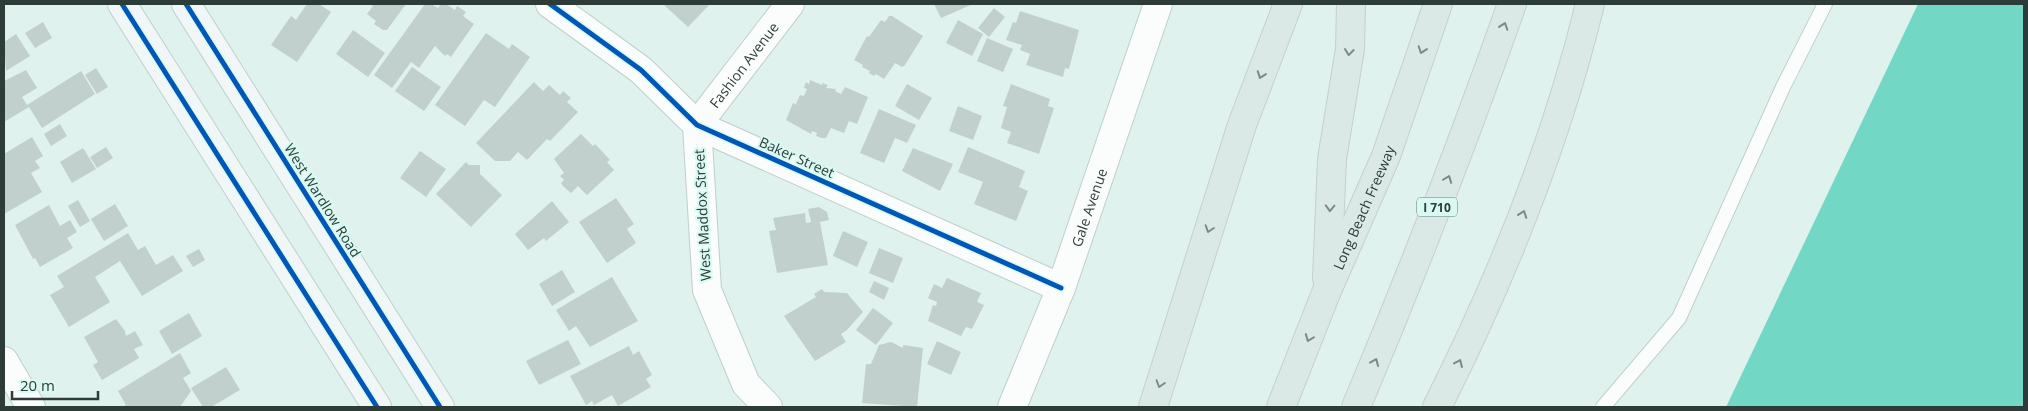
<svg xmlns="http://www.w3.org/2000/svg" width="2028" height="411" viewBox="0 0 2028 411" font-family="'Open Sans',sans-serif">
  <rect width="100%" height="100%" fill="#e0f2ee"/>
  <!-- water -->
  <path fill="#72d7c5" d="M1918 4H2024V407H1726Z"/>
  <!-- building -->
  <g fill="#c2d0cd">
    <path d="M307 4H319L331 12 297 62 271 45 291 16 296 20Z"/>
    <path d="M370 4H406L387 30H383L374 24 376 21 367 14 373 6Z"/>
    <path d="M425 4H431L438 8 441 4H446L455 10 457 6 466 12 463 16 474 24 451 57 447 54 445 56 435 46 419 68 411 62 392 88 374 75Z"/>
    <path d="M663 4H710L688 27Z"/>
    <path d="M934 4H973L941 18Z"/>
    <path d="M994 8 1005 17 989 37 978 28Z"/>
    <path d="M1020 11 1079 30 1069 69 1065 68 1063 77 1026 65 1030 54 1020 50 1022 45 1006 40 1013 22 1016 23Z"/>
    <path d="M889 16H892L923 36 905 65 902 67 895 63 884 79 876 74 874 76 869 73 870 71 862 67 863 65 854 60 867 36 869 37 881 20 885 22Z"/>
    <path d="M958 20 983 34 972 56 946 43Z"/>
    <path d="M43 22 52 38 35 48 25 33Z"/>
    <path d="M353 30 385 53 368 77 336 54Z"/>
    <path d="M486 33 509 49 512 44 530 57 495 107 484 100 465 126 435 105Z"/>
    <path d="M16 34 30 56 6 71 4 42Z"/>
    <path d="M987 38 1013 49 1003 72 977 61Z"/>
    <path d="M412 67 441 87 424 111 395 91Z"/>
    <path d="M96 68 108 87 97 94 85 75Z"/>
    <path d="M26 70 37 88 22 97 27 105 81 71 95 94 42 128 29 107 4 122V81Z"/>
    <path d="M810 80 822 85V83L828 85 826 88 836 89 835 91 841 94 845 87 868 97 857 124 849 121 844 133 831 128 826 138H822L816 136 817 133 812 131 811 134 786 120 793 103 800 106 796 104 800 95 804 96 807 89 804 88 806 82 809 84Z"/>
    <path d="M534 82 543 91 549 85 560 95 563 91 571 98 567 102 578 112 550 141 547 139 527 160 518 152 510 161H495L476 143Z"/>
    <path d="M907 84 932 98 919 120 895 106Z"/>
    <path d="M1011 84 1050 99 1048 106 1054 108 1039 154 1007 143 1011 132 1001 128 1007 107 1003 106Z"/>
    <path d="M958 106 982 116 973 140 949 131Z"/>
    <path d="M879 109 916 125 907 143 895 138 884 163 860 153Z"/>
    <path d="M60 124 67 136 51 146 44 134Z"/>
    <path d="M581 134 593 146 595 144 610 160 607 162 614 170 587 195 578 186 571 193 563 186 561 183 564 180 560 176 564 173 554 159Z"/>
    <path d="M32 137 43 156 35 161 40 168 31 173 42 192 4 214V154Z"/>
    <path d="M106 147 113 158 97 168 90 157Z"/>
    <path d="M968 147 1025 171 1019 187 1028 191 1016 221 974 204 983 182 958 172Z"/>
    <path d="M83 148 96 169 72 183 60 162Z"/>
    <path d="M913 148 953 164 940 191 902 171Z"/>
    <path d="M420 151 446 169 426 197 400 178Z"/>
    <path d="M466 162 469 165H480V174L502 195 471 227 436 194Z"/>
    <path d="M616 198 634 224 627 229 636 243 607 263 579 222Z"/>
    <path d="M78 200 90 221 80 227 68 206Z"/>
    <path d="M552 201 569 222 546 241 544 238 528 250 515 234Z"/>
    <path d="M115 204 128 226 104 241 91 219Z"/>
    <path d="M49 205 60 226 70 220 77 232 67 238 73 248 40 267 35 258 33 259 15 225Z"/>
    <path d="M819 207 827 212 829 220 820 222 828 265 777 273 769 231 776 230 773 218 805 213 806 223 811 222 808 209Z"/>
    <path d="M843 231 868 242 857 267 833 256Z"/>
    <path d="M128 233 138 250 145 246 156 265 173 255 183 271 142 296 120 261 95 277 110 302 69 327 50 295 64 287 57 276Z"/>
    <path d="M879 248 903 258 893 283 869 273Z"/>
    <path d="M199 249 205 260 193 267 186 256Z"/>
    <path d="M562 270 575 292 552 306 539 284Z"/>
    <path d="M612 277 638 321 590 347 576 326 569 331 556 310Z"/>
    <path d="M947 278 981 293 977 302 984 305 972 329 966 327 961 336 928 321 933 305 936 306 937 302 928 298 934 284 942 288Z"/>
    <path d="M874 281 889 288 884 300 869 292Z"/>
    <path d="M822 289 824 292 847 293 863 312 847 330 841 334 846 342 815 361 784 316 816 297 814 294Z"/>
    <path d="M873 308 893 323 876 345 856 330Z"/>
    <path d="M189 313 202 336 172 354 159 331Z"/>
    <path d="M116 319 125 331 126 336 135 331 143 345 134 349 139 358 102 380 93 365 98 362 84 337Z"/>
    <path d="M568 340 581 364 539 385 526 361Z"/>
    <path d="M937 341 961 352 951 375 927 364Z"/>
    <path d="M891 342 903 348V345L923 348 917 407 862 403 866 364H871L879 345Z"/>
    <path d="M629 346 633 355 639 351 652 375 646 379 651 387 618 406 612 395 594 405 592 401 586 405 570 376Z"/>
    <path d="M180 353 191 373 183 378 191 391 180 407H122L126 405 118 391Z"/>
    <path d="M226 367 240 390 211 407H203L191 388Z"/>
  </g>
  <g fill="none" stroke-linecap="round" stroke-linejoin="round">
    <defs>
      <path id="service" d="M1603 407 1679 318 1783 87 1825 4"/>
      <g id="minor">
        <path d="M550 4 641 70 697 125 1061 288"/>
        <path d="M4 361 31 407"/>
        <path id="s1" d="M768 407 746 384 707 290 697 125 790 4"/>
        <path id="s2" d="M1012 407 1061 288 1158 4"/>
      </g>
      <g id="secondary">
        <path d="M122 4 377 407"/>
        <path d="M186 4 440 407"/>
      </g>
      <g id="motorway">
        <path d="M1327 278 1332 159 1350 49 1351 4"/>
        <path d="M1153 407 1242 125 1288 4"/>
        <path id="s3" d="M1281 407 1326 293 1386 156 1438 4"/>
        <path d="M1356 407C1412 274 1464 140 1512 4"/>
        <path d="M1437 407C1502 278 1556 144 1590 4"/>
      </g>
    </defs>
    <!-- service casing -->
    <use href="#service" stroke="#c0cfcb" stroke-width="16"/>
    <!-- minor casing -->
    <use href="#minor" stroke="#c0cfcb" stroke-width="30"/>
    <!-- secondary casing -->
    <use href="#secondary" stroke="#c0cfcb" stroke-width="30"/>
    <!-- motorway casing -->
    <use href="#motorway" stroke="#c6cfcd" stroke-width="30"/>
    <!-- service -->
    <use href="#service" stroke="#fafdfc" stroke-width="14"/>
    <!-- minor -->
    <use href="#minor" stroke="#fafdfc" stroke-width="28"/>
    <!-- secondary -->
    <use href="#secondary" stroke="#f0f7f6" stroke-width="28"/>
    <!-- motorway -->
    <use href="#motorway" stroke="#dae9e6" stroke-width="28"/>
    <defs>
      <g id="cycleway">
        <path d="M122 4 377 407"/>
        <path d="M186 4 440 407"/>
        <path d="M550 4 641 70 697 125 1061 288"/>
      </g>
    </defs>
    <!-- cycleway casing -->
    <use href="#cycleway" stroke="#d8faf2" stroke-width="8"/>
    <!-- cycleway -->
    <use href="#cycleway" stroke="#0057b8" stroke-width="5"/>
  </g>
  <!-- one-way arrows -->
  <defs><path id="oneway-chevron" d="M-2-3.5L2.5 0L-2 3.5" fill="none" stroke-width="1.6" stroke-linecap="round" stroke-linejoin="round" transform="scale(1.25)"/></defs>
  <g stroke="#7b8a86">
    <use href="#oneway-chevron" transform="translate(1504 26) rotate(-71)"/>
    <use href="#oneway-chevron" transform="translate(1422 50) rotate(109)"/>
    <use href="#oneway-chevron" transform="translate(1349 52) rotate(97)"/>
    <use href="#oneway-chevron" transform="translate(1261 75) rotate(110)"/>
    <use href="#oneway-chevron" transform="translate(1448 179) rotate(-69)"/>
    <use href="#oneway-chevron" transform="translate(1330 208) rotate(92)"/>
    <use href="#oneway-chevron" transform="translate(1523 214) rotate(-70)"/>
    <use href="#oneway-chevron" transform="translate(1209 229) rotate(108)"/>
    <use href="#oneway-chevron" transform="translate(1309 338) rotate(111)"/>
    <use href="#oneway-chevron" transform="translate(1375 362) rotate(-67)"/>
    <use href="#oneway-chevron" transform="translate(1459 363) rotate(-65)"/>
    <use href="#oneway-chevron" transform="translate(1160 384) rotate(108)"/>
  </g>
  <g text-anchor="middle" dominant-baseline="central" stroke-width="4.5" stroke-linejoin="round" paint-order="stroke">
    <!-- shield labels -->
    <rect fill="#d8faf2" stroke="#617570" stroke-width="1" x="1417" y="197.5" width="40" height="19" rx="4"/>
    <g font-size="12" font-weight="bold" fill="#2e3c38">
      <text x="1437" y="207">I 710</text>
    </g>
    <!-- street labels -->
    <g font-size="14" fill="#2e3c38" stroke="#d8faf2">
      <text stroke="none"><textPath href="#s1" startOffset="375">Fashion Avenue</textPath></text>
      <text transform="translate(797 157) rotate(24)">Baker Street</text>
      <text transform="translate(323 200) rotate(58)">West Wardlow Road</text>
      <text stroke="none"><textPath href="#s2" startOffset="214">Gale Avenue</textPath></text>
      <text stroke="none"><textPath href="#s3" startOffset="216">Long Beach Freeway</textPath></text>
      <text transform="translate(702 215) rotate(-93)">West Maddox Street</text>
    </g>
  </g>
  <!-- border -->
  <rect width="2028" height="411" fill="none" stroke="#2e3c38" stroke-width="10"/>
  <!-- scale -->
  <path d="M12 391v8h86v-8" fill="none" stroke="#2e3c38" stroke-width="2.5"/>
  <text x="20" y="391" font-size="15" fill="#2e3c38" stroke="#d8faf2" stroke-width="4" paint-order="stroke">20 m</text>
</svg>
